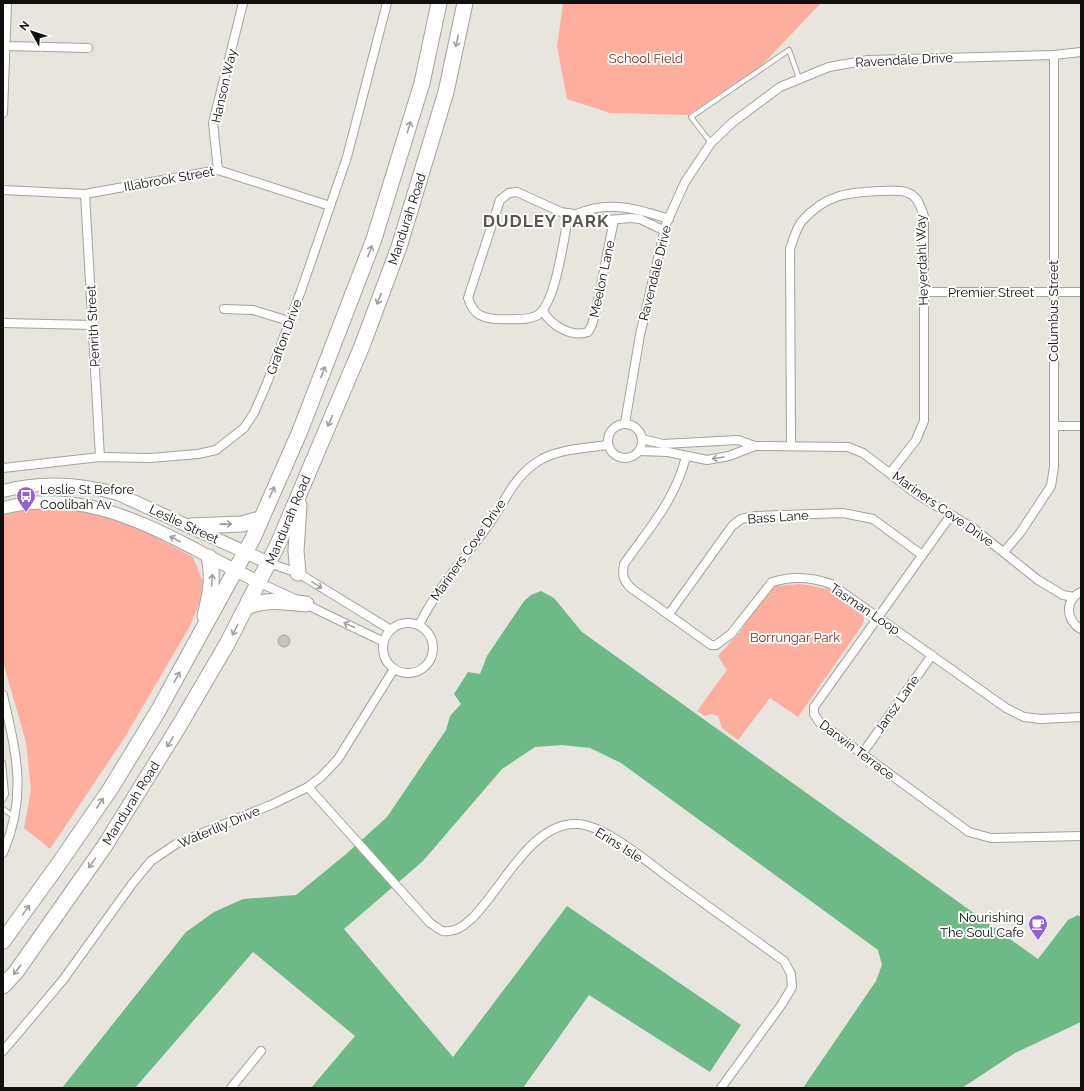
<svg xmlns="http://www.w3.org/2000/svg" width="1084" height="1091" viewBox="0 0 1084 1091" font-family="Raleway,sans-serif">
  <rect width="100%" height="100%" fill="#e7e5de"/>
  <!-- green -->
  <g fill="#feae9e">
    <path d="M563 3H821L762 65 688 115 610 113 567 99 557 46Z"/>
    <path d="M44 506 98 512 134 526 193 557 203 582 202 596 190 626 125 737 50 849 24 828 31 790 26 742 3 662V515Z"/>
    <path d="M801 584 829 589 861 612 864 618 863 624 798 717 770 698 738 740 722 728 718 716 711 714 705 716 697 711 727 670 718 656 740 632 770 588 775 586Z"/>
  </g>
  <!-- water -->
  <path fill="#6eba86" d="M541 591 554 598 582 632 1038 959 1068 920 1078 915 1081 917V1022L1015 1053 962 1088H803L876 981 882 965 878 950 621 763 590 748 562 745 535 747 502 769 423 861 344 929 453 1057 567 906 741 1025 710 1072 589 995 523 1088H311L355 1036 253 952 135 1088H62L186 932 214 912 243 899 296 895 345 855 387 817 446 730 450 716 461 704 454 694 468 672 480 674 487 656 524 601 531 595Z"/>
  <!-- building -->
  <circle fill="#c9c3be" stroke="#a6a09c" cx="284" cy="641" r="6"/>
  <g fill="none" stroke-linecap="round" stroke-linejoin="round">
    <defs>
      <g id="lane">
        <path d="M711 143 691 117 789 50 799 78"/>
        <path d="M3 763 6 794 3 800"/>
        <path d="M3 809 15 817"/>
      </g>
      <g id="street">
        <path d="M5 46 88 48"/>
        <path d="M3 113 7 3"/>
        <path d="M218 170 213 123 243 3"/>
        <path d="M3 190 85 194 218 170 330 206"/>
        <path d="M85 194 100 457"/>
        <path d="M569 213C564 235 556 307 536 316 525 321 508 319 496 319 480 318 473 313 468 298L500 200 509 193 517 192 561 212 608 220 631 218 640 219 665 231"/>
        <path d="M577 214C608 200 638 209 669 219"/>
        <path d="M924 292H1081"/>
        <path d="M224 309 253 310 289 321"/>
        <path d="M543 311C551 325 571 338 588 332L592 325 597 305 614 220"/>
        <path d="M3 323 93 325"/>
        <path d="M625 423 640 335 666 224 685 182 711 143 733 122 780 87 829 67 868 60 1054 55 1081 52"/>
        <circle cx="625" cy="441" r="17"/>
        <path d="M1054 426H1081"/>
        <path d="M642 439 663 444 738 440 755 446 848 447 863 453 918 495 973 528 1038 580 1063 595 1074 597"/>
        <path d="M791 445 790 249C793 241 796 228 802 221 826 194 849 192 882 191 893 191 903 189 912 195 919 199 921 209 924 216V421L916 440 891 472"/>
        <path d="M639 451 668 452 707 460 729 456 755 446"/>
        <path d="M686 457C674 502 650 527 624 564 622 575 623 580 631 588L711 645H716L731 634 772 582C791 576 812 577 831 584L1006 708 1024 717 1041 719 1081 717"/>
        <path d="M3 468 100 457 150 458 198 454 216 450 244 428 254 413 267 383 302 288 347 157 387 3"/>
        <path d="M951 515 814 707V714L820 723 969 832 991 838 1081 836"/>
        <path d="M1004 552 1020 533 1051 486 1054 467V55"/>
        <path d="M269 563 298 573 391 630"/>
        <path d="M260 583 293 598"/>
        <path d="M1081 592C1064 600 1066 621 1081 629"/>
        <path d="M303 603 384 642"/>
        <path d="M669 614 732 526 741 519 756 516 843 513 873 519 922 555"/>
        <circle cx="408" cy="648" r="25"/>
        <path d="M419 625C437 589 463 560 487 527 506 502 512 476 542 459 561 449 586 448 607 445"/>
        <path d="M3 695C16 753 28 795 3 853"/>
        <path d="M862 754 932 655"/>
        <path d="M308 787 430 923C434 925 439 930 443 931 485 939 517 820 578 824 607 826 651 865 676 883 712 909 748 935 784 961L791 974 792 987 782 1004 721 1088"/>
        <path d="M3 1051 63 980 132 884 151 861 176 844 273 804 308 787 321 777 338 759 394 669"/>
        <path d="M231 1088 261 1051"/>
      </g>
      <g id="secondary">
        <path d="M3 491C41 481 80 483 118 494L269 563"/>
        <path d="M3 508C75 490 133 517 195 549 216 561 238 571 260 583"/>
      </g>
      <g id="highway">
        <path d="M191 526 242 524 260 519"/>
        <path d="M298 573 296 551 299 505"/>
        <path d="M247 607C266 598 285 602 306 604"/>
        <path d="M205 616C210 596 214 578 209 557"/>
        <path d="M3 941 58 865 111 788 158 711 253 538 300 431 374 239 422 83 439 3"/>
        <path d="M3 986 16 972 104 847 179 726 227 644 278 544 362 346 399 247 446 92 465 3"/>
      </g>
    </defs>
    <!-- lane casing -->
    <use href="#lane" stroke="#a3a29b" stroke-width="6"/>
    <!-- street casing -->
    <use href="#street" stroke="#a3a29b" stroke-width="10"/>
    <!-- secondary casing -->
    <use href="#secondary" stroke="#a3a29b" stroke-width="14"/>
    <!-- highway casing -->
    <use href="#highway" stroke="#a3a29b" stroke-width="17"/>
    <!-- lane -->
    <use href="#lane" stroke="#fff" stroke-width="4"/>
    <!-- street -->
    <use href="#street" stroke="#fff" stroke-width="8"/>
    <!-- secondary -->
    <use href="#secondary" stroke="#fff" stroke-width="12"/>
    <!-- highway -->
    <use href="#highway" stroke="#fff" stroke-width="15"/>
  </g>
  <!-- one-way arrows -->
  <defs><path id="oneway-shaft" d="M-6 0H5M1.5-3L5.5 0L1.5 3" fill="none" stroke-width="1.6" stroke-linecap="round" stroke-linejoin="round"/></defs>
  <g stroke="#a09f9f">
    <use href="#oneway-shaft" transform="translate(457 41) rotate(102)"/>
    <use href="#oneway-shaft" transform="translate(409 127) rotate(-73)"/>
    <use href="#oneway-shaft" transform="translate(370 251) rotate(-69)"/>
    <use href="#oneway-shaft" transform="translate(379 299) rotate(111)"/>
    <use href="#oneway-shaft" transform="translate(323 372) rotate(-69)"/>
    <use href="#oneway-shaft" transform="translate(330 421) rotate(113)"/>
    <use href="#oneway-shaft" transform="translate(718 458) rotate(171)"/>
    <use href="#oneway-shaft" transform="translate(272 492) rotate(-66)"/>
    <use href="#oneway-shaft" transform="translate(226 524) rotate(-1)"/>
    <use href="#oneway-shaft" transform="translate(175 539) rotate(-153)"/>
    <use href="#oneway-shaft" transform="translate(212 580) rotate(-86)"/>
    <use href="#oneway-shaft" transform="translate(317 585) rotate(32)"/>
    <use href="#oneway-shaft" transform="translate(349 625) rotate(-155)"/>
    <use href="#oneway-shaft" transform="translate(235 630) rotate(118)"/>
    <use href="#oneway-shaft" transform="translate(177 677) rotate(-61)"/>
    <use href="#oneway-shaft" transform="translate(170 742) rotate(122)"/>
    <use href="#oneway-shaft" transform="translate(100 803) rotate(-56)"/>
    <use href="#oneway-shaft" transform="translate(92 863) rotate(125)"/>
    <use href="#oneway-shaft" transform="translate(26 910) rotate(-54)"/>
    <use href="#oneway-shaft" transform="translate(17 970) rotate(127)"/>
  </g>
  <!-- icons -->
  <defs>
    <symbol id="bus-pin" viewBox="-11 -11 22 30"><path d="M0 17L-7.5 6A9.5 9.5 0 1 1 7.5 6Z" fill="#9260d9" stroke="#fff"/><path d="M-5-6H5V4H4V6H2V4H-2V6H-4V4H-5ZM-3.5-4V0h7V-4ZM-3.5 1.2v1.5H-2V1.2ZM2 1.2v1.5H3.5V1.2Z" fill="#fff"/></symbol>
    <symbol id="cafe-pin" viewBox="-11 -11 22 30"><path d="M0 17L-7.5 6A9.5 9.5 0 1 1 7.5 6Z" fill="#9260d9" stroke="#fff"/><path d="M-5.5-4.5H6V0H3Q3 3.5 0 3.5H-2.5Q-5.5 3.5-5.5 0ZM3-3.2v2h1.7v-2ZM-6 4.5H4V6H-6Z" fill="#fff"/></symbol>
  </defs>
  <g fill-rule="evenodd">
    <use href="#bus-pin" x="15" y="485" width="22" height="30"/>
    <use href="#cafe-pin" x="1027" y="913" width="22" height="30"/>
  </g>
  <g text-anchor="middle" dominant-baseline="central" stroke-width="4" stroke-linejoin="round" paint-order="stroke">
    <!-- park labels -->
    <g font-size="13" fill="#902b1c" stroke="#fff">
      <text x="646" y="58">School Field</text>
      <text x="795" y="637">Borrungar Park</text>
    </g>
    <!-- street labels -->
    <g font-size="13" fill="#11100e" stroke="#fff">
      <text transform="translate(904 60) rotate(-3)">Ravendale Drive</text>
      <text transform="translate(224 86) rotate(-77)">Hanson Way</text>
      <text transform="translate(169 179) rotate(-10)">Illabrook Street</text>
      <text transform="translate(407 219) rotate(-72)">Mandurah Road</text>
      <text transform="translate(922 260) rotate(-92)">Heyerdahl Way</text>
      <text transform="translate(655 273) rotate(-76)">Ravendale Drive</text>
      <text transform="translate(602 279) rotate(-78)">Meelon Lane</text>
      <text x="991" y="292">Premier Street</text>
      <text transform="translate(1053 311) rotate(-90)">Columbus Street</text>
      <text transform="translate(93 326) rotate(-93)">Penrith Street</text>
      <text transform="translate(284 337) rotate(-70)">Grafton Drive</text>
      <text transform="translate(943 509) rotate(35)">Mariners Cove Drive</text>
      <text transform="translate(778 517) rotate(-4)">Bass Lane</text>
      <text transform="translate(288 520) rotate(-67)">Mandurah Road</text>
      <text transform="translate(184 524) rotate(25)">Leslie Street</text>
      <text transform="translate(468 550) rotate(-55)">Mariners Cove Drive</text>
      <text transform="translate(865 609) rotate(34)">Tasman Loop</text>
      <text transform="translate(897 704) rotate(-55)">Jansz Lane</text>
      <text transform="translate(857 750) rotate(37)">Darwin Terrace</text>
      <text transform="translate(131 803) rotate(-58)">Mandurah Road</text>
      <text transform="translate(219 827) rotate(-23)">Waterlily Drive</text>
      <text transform="translate(619 845) rotate(32)">Erins Isle</text>
    </g>
    <!-- poi labels -->
    <g font-size="13" fill="#11100e" stroke="#fff" text-anchor="start">
      <text x="40" y="489">Leslie St Before<tspan x="40" dy="15">Coolibah Av</tspan></text>
      <text x="1024" y="917" text-anchor="end">Nourishing<tspan x="1024" dy="15">The Soul Cafe</tspan></text>
    </g>
    <!-- district labels -->
    <g font-size="17" font-weight="bold" letter-spacing="1" fill="#585751" stroke="#fff">
      <text x="546" y="221">DUDLEY PARK</text>
    </g>
  </g>
  <!-- border -->
  <rect width="1084" height="1091" fill="none" stroke="#11100e" stroke-width="8"/>
  <!-- north arrow -->
  <g transform="translate(32 32) rotate(309)" stroke="#ffffff" stroke-width="3" paint-order="stroke">
  <path d="M0-3L7 15L0 10L-7 15Z" fill="#11100e"/>
  <text y="-6" font-size="11" font-weight="bold" text-anchor="middle" fill="#11100e">N</text>
  </g>
</svg>
